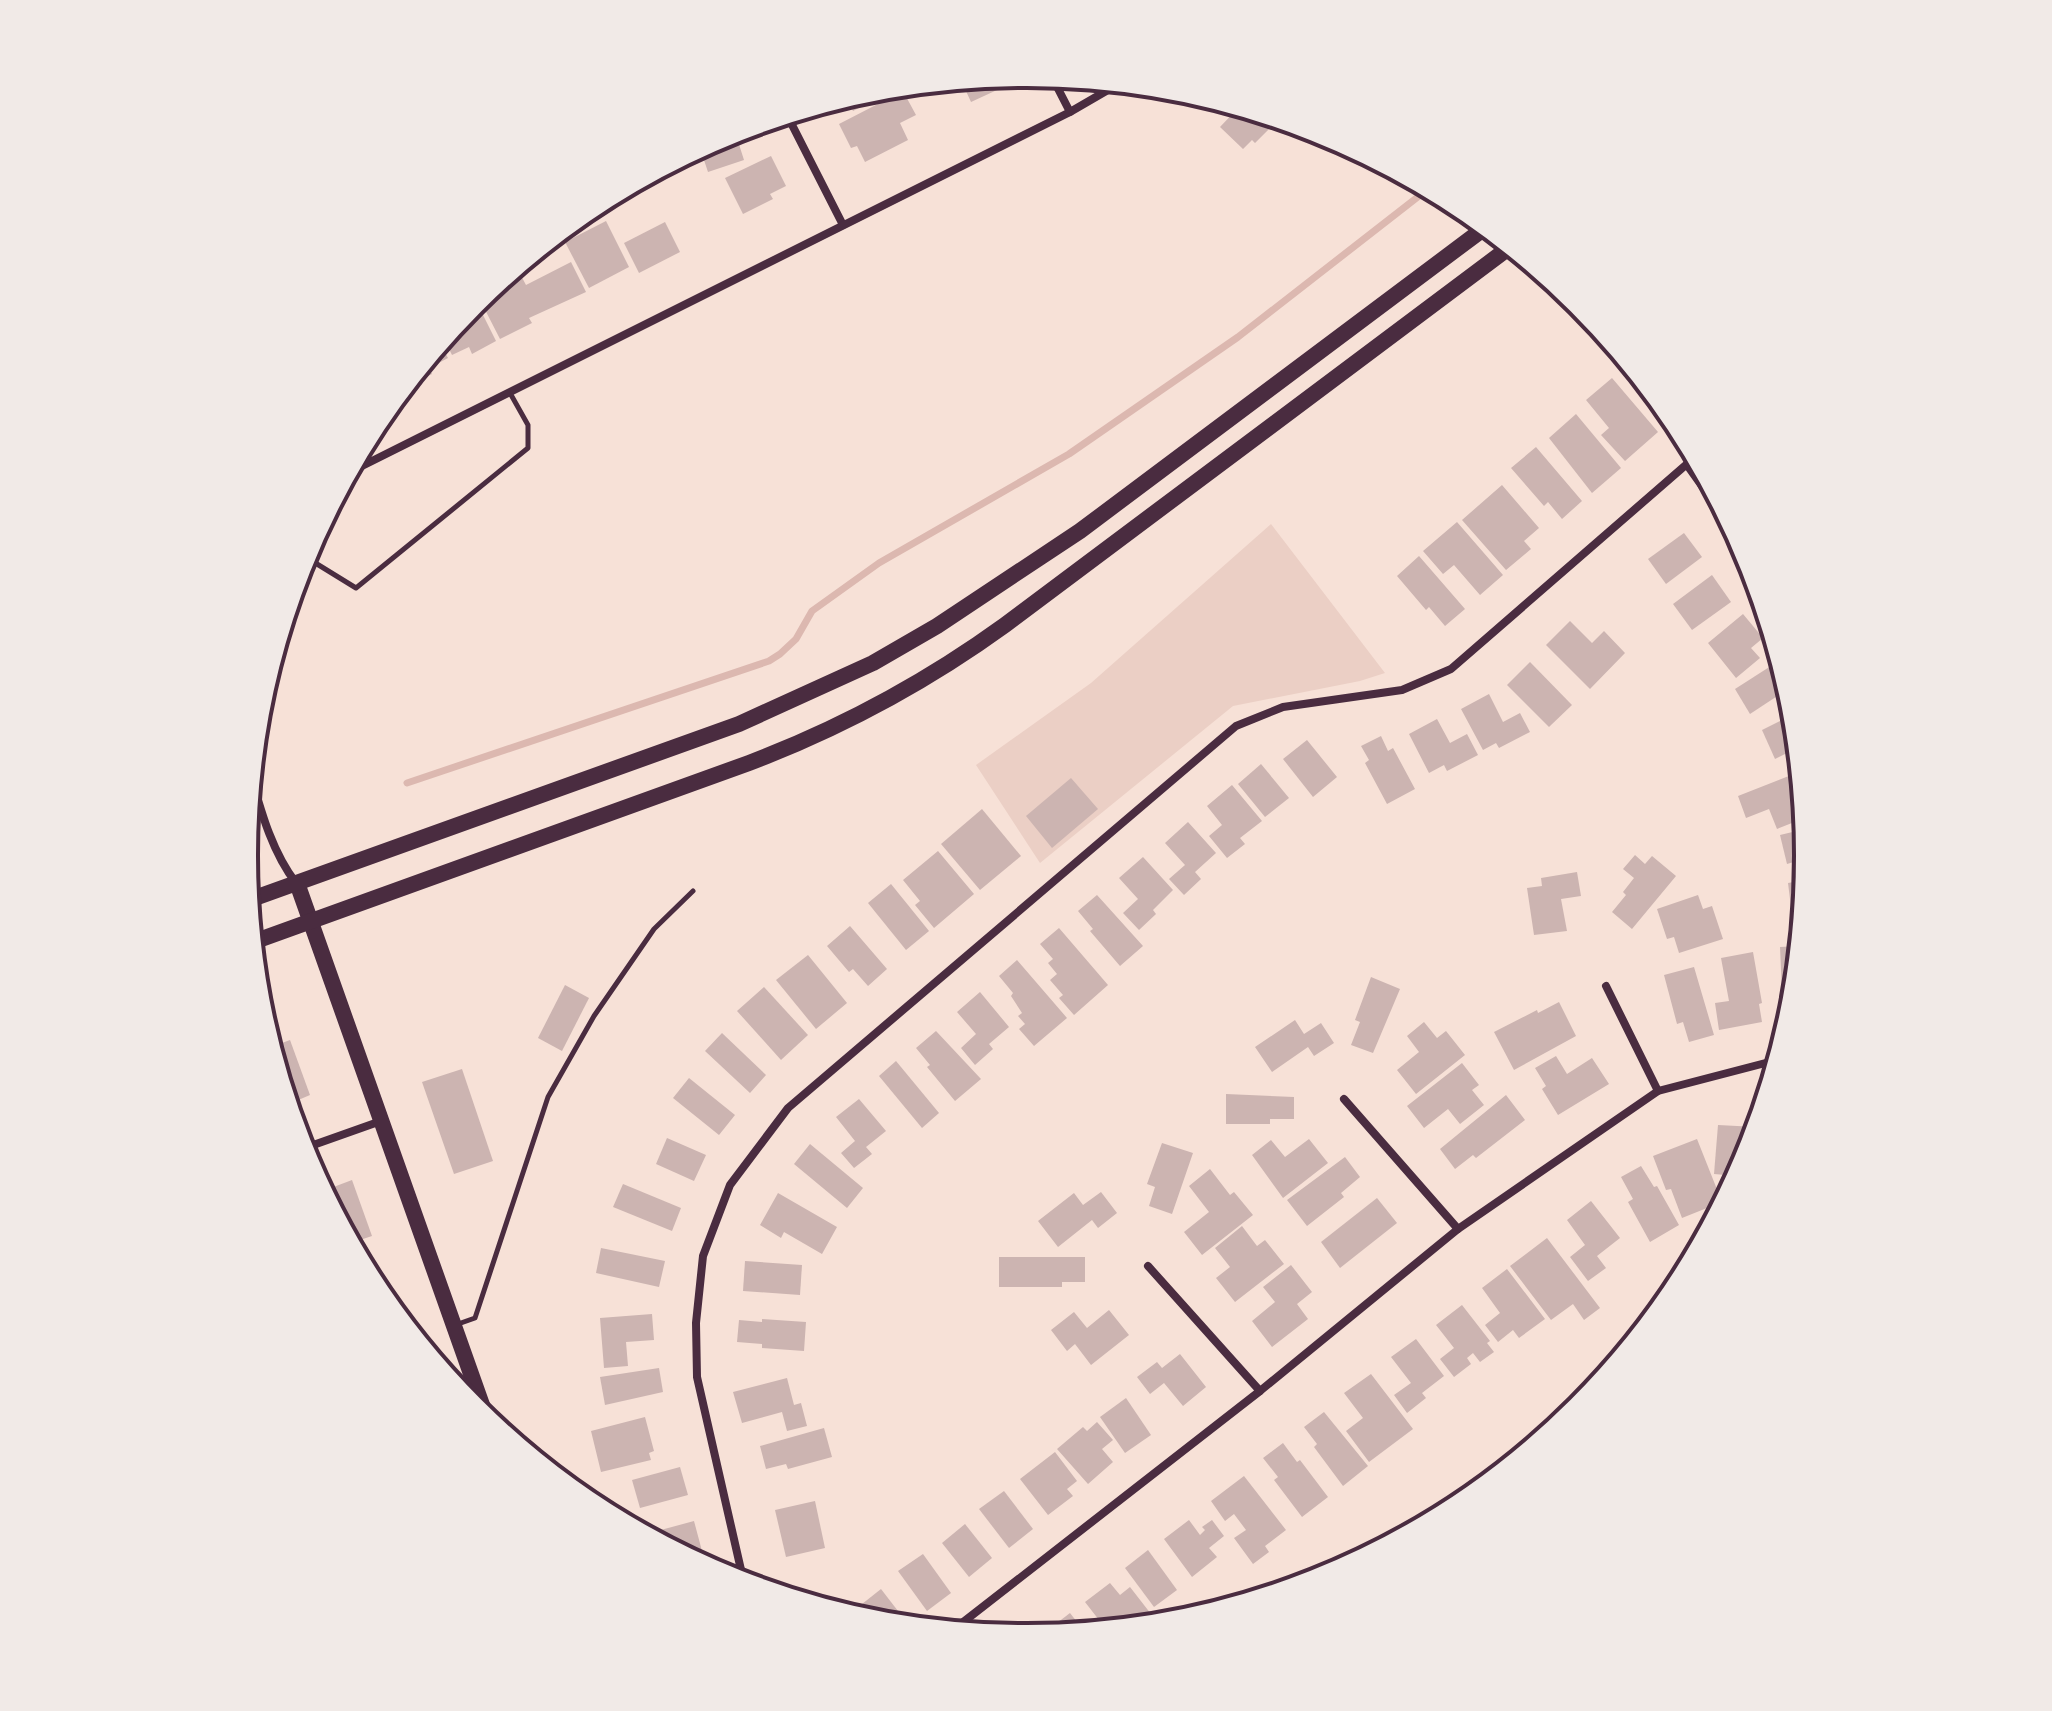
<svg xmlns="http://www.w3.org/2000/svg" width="2052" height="1711" viewBox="0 0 2052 1711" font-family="'Exo 2',sans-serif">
  <rect width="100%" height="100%" fill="#f7e1d7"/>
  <!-- green -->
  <path fill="#ebcfc5" d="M1271 524 1385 673 1360 681 1233 706 1040 863 976 765 1091 683Z"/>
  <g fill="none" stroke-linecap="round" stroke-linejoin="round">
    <!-- stream -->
    <path stroke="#dcb8b0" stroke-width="7" d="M407 783 769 661 780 654 796 639 812 611 879 563 1069 454 1238 337 1428 189"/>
  </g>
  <!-- building -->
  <g fill="#ccb4b1">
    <path d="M1013 75 995 84 997 90 971 102 961 80Z"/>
    <path d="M885 88 888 93 853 111 846 97Z"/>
    <path d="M903 91 916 115 900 123 908 140 865 162 857 146 851 148 839 124Z"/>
    <path d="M1239 107 1274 118 1267 124 1270 128 1255 143 1252 140 1243 149 1220 127Z"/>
    <path d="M739 130 741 134 736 135 744 160 708 172 700 148Z"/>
    <path d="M771 156 786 186 770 194 773 199 743 214 725 178Z"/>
    <path d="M606 221 629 267 589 288 565 242Z"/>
    <path d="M665 222 680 252 639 273 624 243Z"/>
    <path d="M571 262 586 292 529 318 532 323 500 339 479 298 506 276 518 270 526 285Z"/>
    <path d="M476 301 496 341 472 354 469 347 452 355 444 339Z"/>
    <path d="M440 343 448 358 429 368 432 374 410 385 409 382Z"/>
    <path d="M1612 378 1658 432 1625 461 1601 435 1609 428 1586 400Z"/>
    <path d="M1576 414 1621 468 1592 493 1549 438Z"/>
    <path d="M1536 447 1582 501 1562 519 1548 502 1544 506 1511 468Z"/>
    <path d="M1502 485 1539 528 1524 541 1531 549 1506 570 1462 520Z"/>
    <path d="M1457 522 1503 575 1480 595 1454 565 1443 574 1423 551Z"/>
    <path d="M1684 533 1702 557 1666 584 1648 559Z"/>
    <path d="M1419 556 1465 609 1445 626 1429 607 1426 610 1397 576Z"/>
    <path d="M1712 575 1731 602 1692 630 1673 604Z"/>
    <path d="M1743 614 1763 638 1751 648 1760 658 1736 678 1708 643Z"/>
    <path d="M1570 621 1592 643 1604 631 1625 653 1590 689 1546 645Z"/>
    <path d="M1530 662 1572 705 1549 727 1507 685Z"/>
    <path d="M1774 664 1788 689 1750 714 1735 689Z"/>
    <path d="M1489 694 1503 722 1520 713 1530 732 1499 748 1496 743 1483 750 1461 709Z"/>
    <path d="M1794 714 1797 748 1775 759 1762 730Z"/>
    <path d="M1437 719 1450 743 1467 734 1478 755 1447 771 1444 765 1429 773 1409 734Z"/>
    <path d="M1381 736 1388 751 1393 748 1415 789 1387 804 1365 763 1369 760 1361 746Z"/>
    <path d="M1307 740 1337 777 1313 797 1283 759Z"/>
    <path d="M1261 764 1289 798 1265 817 1238 784Z"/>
    <path d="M1799 772 1803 814 1800 808 1793 811 1797 821 1777 829 1769 809 1746 818 1738 796Z"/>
    <path d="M1071 778 1098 809 1052 848 1026 816Z"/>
    <path d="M1232 785 1262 821 1240 838 1245 844 1227 858 1209 836 1222 825 1207 806Z"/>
    <path d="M982 809 1021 856 980 890 941 844Z"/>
    <path d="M1188 822 1216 853 1195 872 1201 879 1184 895 1169 879 1185 865 1165 843Z"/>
    <path d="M1805 829 1807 858 1787 864 1780 835Z"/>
    <path d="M938 851 974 894 934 928 915 905 920 901 903 880Z"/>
    <path d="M1635 855 1645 864 1652 856 1676 876 1632 929 1612 912 1626 895 1623 892 1634 878 1623 869Z"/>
    <path d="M1143 857 1173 890 1153 910 1156 914 1139 930 1123 913 1138 899 1119 878Z"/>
    <path d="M1577 872 1581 896 1561 899 1567 931 1534 935 1527 888 1542 886 1541 878Z"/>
    <path d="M1805 880 1802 913 1792 915 1788 883Z"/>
    <path d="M891 884 929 931 906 950 868 903Z"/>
    <path d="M1097 895 1143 946 1120 966 1090 931 1093 929 1078 911Z"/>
    <path d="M1698 895 1703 909 1712 906 1723 939 1679 953 1674 937 1667 939 1657 909Z"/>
    <path d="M850 926 887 969 868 986 853 969 849 972 827 946Z"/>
    <path d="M1059 928 1108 985 1074 1015 1059 998 1063 995 1050 980 1057 974 1048 963 1053 959 1040 944Z"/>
    <path d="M1799 946 1792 1008 1790 1015H1788L1787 993H1782L1780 947Z"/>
    <path d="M1753 952 1762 1003 1759 1004 1762 1022 1719 1030 1715 1003 1729 1001 1721 958Z"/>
    <path d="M808 955 847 1003 816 1029 776 980Z"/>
    <path d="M1017 960 1067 1018 1034 1046 1019 1029 1025 1024 1018 1016 1022 1013 1011 996 1013 993 999 976Z"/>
    <path d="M1694 967 1714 1035 1689 1042 1683 1022 1677 1024 1664 975Z"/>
    <path d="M1371 977 1400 989 1373 1053 1351 1045 1360 1022 1355 1020Z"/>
    <path d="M565 985 589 998 562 1051 538 1038Z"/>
    <path d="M764 987 808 1035 781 1060 737 1011Z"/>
    <path d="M980 992 1009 1027 989 1044 993 1049 975 1065 961 1048 976 1034 957 1012Z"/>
    <path d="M1559 1002 1576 1036 1514 1070 1494 1032 1537 1010 1538 1013Z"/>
    <path d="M1295 1020 1304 1034 1321 1023 1334 1043 1314 1056 1308 1047 1272 1072 1255 1047Z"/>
    <path d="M1424 1022 1437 1038 1446 1031 1465 1055 1416 1094 1397 1070 1419 1052 1407 1036Z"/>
    <path d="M936 1031 981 1079 955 1101 927 1067 930 1065 916 1048Z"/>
    <path d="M722 1033 766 1075 750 1093 705 1051Z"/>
    <path d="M290 1040 310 1095 289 1104 271 1047Z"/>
    <path d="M1556 1056 1567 1074 1592 1058 1609 1084 1558 1115 1542 1089 1546 1086 1535 1068Z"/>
    <path d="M896 1061 939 1113 922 1128 879 1076Z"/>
    <path d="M1462 1063 1479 1085 1472 1090 1484 1105 1460 1124 1448 1109 1424 1128 1407 1106Z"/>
    <path d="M462 1069 493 1161 454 1174 422 1082Z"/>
    <path d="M689 1078 735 1115 719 1135 673 1098Z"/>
    <path d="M1226 1094 1294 1097V1119H1270V1124H1226Z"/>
    <path d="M1506 1095 1525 1120 1476 1158 1473 1155 1455 1169 1440 1149Z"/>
    <path d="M859 1099 886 1131 866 1147 872 1154 854 1168 841 1153 855 1141 836 1117Z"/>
    <path d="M1718 1125 1756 1127 1748 1155 1737 1176 1714 1174Z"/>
    <path d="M667 1138 706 1155 694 1181 656 1164Z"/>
    <path d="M1309 1139 1328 1163 1283 1198 1252 1155 1271 1140 1285 1157Z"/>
    <path d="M1697 1139 1722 1202 1682 1218 1671 1189 1666 1190 1653 1156Z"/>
    <path d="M1162 1143 1193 1153 1172 1214 1149 1206 1155 1187 1147 1184Z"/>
    <path d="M810 1144 863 1188 847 1208 794 1164Z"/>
    <path d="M1345 1157 1360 1177 1341 1193 1344 1197 1307 1226 1287 1200Z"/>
    <path d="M1641 1166 1654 1187 1657 1186 1679 1225 1650 1242 1628 1202 1633 1199 1621 1177Z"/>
    <path d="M1210 1169 1230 1195 1234 1192 1253 1215 1202 1255 1184 1232 1209 1212 1189 1186Z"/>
    <path d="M352 1180 372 1236 351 1243 323 1191Z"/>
    <path d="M623 1184 681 1208 672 1231 613 1207Z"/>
    <path d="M1101 1192 1117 1213 1098 1228 1092 1220 1058 1247 1038 1221 1074 1193 1083 1205Z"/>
    <path d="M778 1193 837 1227 822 1254 784 1232 781 1238 760 1225Z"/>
    <path d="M1377 1198 1397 1223 1340 1268 1321 1242Z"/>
    <path d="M1591 1201 1620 1238 1597 1256 1606 1268 1588 1281 1570 1257 1585 1245 1567 1220Z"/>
    <path d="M1242 1226 1257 1246 1265 1240 1284 1264 1235 1302 1216 1278 1230 1267 1215 1248Z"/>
    <path d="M1547 1238 1600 1308 1584 1320 1573 1304 1551 1320 1510 1266Z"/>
    <path d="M601 1248 665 1261 659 1287 596 1273Z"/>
    <path d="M999 1257H1085V1282H1062V1287H999Z"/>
    <path d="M745 1261 802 1265 800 1295 743 1291Z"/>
    <path d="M1291 1265 1312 1292 1297 1304 1308 1319 1272 1347 1252 1321 1275 1302 1263 1287Z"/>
    <path d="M1507 1269 1545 1319 1519 1338 1513 1330 1498 1342 1485 1325 1500 1313 1482 1288Z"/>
    <path d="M1462 1305 1490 1341 1487 1343 1494 1352 1480 1362 1473 1353 1467 1358 1471 1364 1454 1377 1440 1359 1454 1348 1436 1325Z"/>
    <path d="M1109 1310 1129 1335 1091 1365 1075 1344 1067 1351 1051 1330 1074 1312 1087 1328Z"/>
    <path d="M652 1314 654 1340 626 1342 628 1366 604 1368 600 1318Z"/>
    <path d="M762 1319 806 1322 804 1351 762 1348V1344L737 1342 739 1320 762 1322Z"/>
    <path d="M1416 1339 1444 1376 1422 1393 1426 1398 1407 1413 1394 1395 1411 1383 1391 1357Z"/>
    <path d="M1180 1354 1206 1387 1183 1406 1164 1383 1150 1394 1137 1377 1157 1362 1162 1368Z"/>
    <path d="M659 1368 663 1392 605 1405 600 1377Z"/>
    <path d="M1371 1374 1413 1429 1369 1462 1346 1431 1363 1418 1344 1393Z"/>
    <path d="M787 1378 794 1405 801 1403 807 1426 787 1431 782 1412 742 1423 733 1392Z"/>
    <path d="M1126 1398 1151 1435 1125 1453 1100 1417Z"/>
    <path d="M1324 1412 1368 1466 1343 1486 1314 1447 1317 1444 1304 1427Z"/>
    <path d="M645 1417 654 1451 649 1453 651 1460 601 1472 591 1431Z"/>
    <path d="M1097 1422 1113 1440 1102 1449 1113 1462 1088 1484 1057 1449 1083 1427 1087 1431Z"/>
    <path d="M824 1428 832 1457 788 1469 786 1464 766 1469 760 1446Z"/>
    <path d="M1283 1443 1297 1462 1300 1460 1328 1497 1302 1517 1274 1480 1278 1477 1263 1458Z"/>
    <path d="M1055 1452 1077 1481 1067 1489 1073 1496 1048 1515 1020 1479Z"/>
    <path d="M680 1467 688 1495 640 1508 632 1480Z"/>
    <path d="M1244 1476 1286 1530 1265 1546 1269 1552 1253 1564 1234 1538 1246 1530 1234 1514 1225 1521 1211 1501Z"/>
    <path d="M1004 1491 1033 1529 1009 1548 979 1509Z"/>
    <path d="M815 1501 825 1548 786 1557 775 1510Z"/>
    <path d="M1189 1520 1200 1535 1205 1530 1202 1527 1212 1520 1224 1536 1209 1548 1217 1557 1192 1577 1164 1539Z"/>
    <path d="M694 1521 702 1551 686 1556 646 1534Z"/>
    <path d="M965 1524 992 1558 969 1577 942 1543Z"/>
    <path d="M1148 1550 1177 1590 1154 1607 1125 1568Z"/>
    <path d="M923 1554 951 1593 927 1611 898 1571Z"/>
    <path d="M1110 1583 1120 1595 1130 1587 1151 1614 1140 1622 1143 1626 1106 1629 1085 1602Z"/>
    <path d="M881 1589 908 1624 906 1625 867 1620 857 1608Z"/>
    <path d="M1070 1613 1084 1631 1045 1635 1044 1633Z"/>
  </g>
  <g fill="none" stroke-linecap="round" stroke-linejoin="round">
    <!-- service -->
    <g stroke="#4a2c40" stroke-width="5">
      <path d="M304 556 356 588 528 448V425L510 393"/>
      <path d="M458 1324 475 1318 548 1097 594 1016 654 929 693 891"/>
    </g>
    <!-- minor -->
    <g stroke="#4a2c40" stroke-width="8">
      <path d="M1052 77 1070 112"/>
      <path d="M787 115 843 225"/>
      <path d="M1687 465 1734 531"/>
      <path d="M348 473 1070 112 1120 83"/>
      <path d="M252 779C262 815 273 853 296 883"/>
      <path d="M1606 986 1658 1091"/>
      <path d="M1344 1099 1458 1229"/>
      <path d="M302 1149 381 1121"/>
      <path d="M1148 1266 1260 1391"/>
      <path d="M744 1583 697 1377 696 1323 703 1256 730 1185 788 1108 1236 726 1283 707 1402 690 1451 669 1695 457"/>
      <path d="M953 1630 1260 1391 1458 1229 1658 1091 1777 1060"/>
    </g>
    <!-- primary -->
    <g stroke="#4a2c40" stroke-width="16">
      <path d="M297 883 487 1419"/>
      <path d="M249 900 739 724 873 663 937 626 1080 531 1486 227"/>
      <path d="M253 942 749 763C841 728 925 683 1005 625L1510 247"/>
    </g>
  </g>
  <!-- crop -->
  <path d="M0 0H2052V1711H0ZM1025 88H1027A767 767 0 0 1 1794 855V856A767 767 0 0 1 1027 1623H1025A767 767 0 0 1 258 856V855A767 767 0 0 1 1025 88Z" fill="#f1eae7" fill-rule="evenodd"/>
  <path fill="none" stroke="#4a2c40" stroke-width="4" d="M1025 88H1027A767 767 0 0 1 1794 855V856A767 767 0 0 1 1027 1623H1025A767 767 0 0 1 258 856V855A767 767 0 0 1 1025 88Z"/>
</svg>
